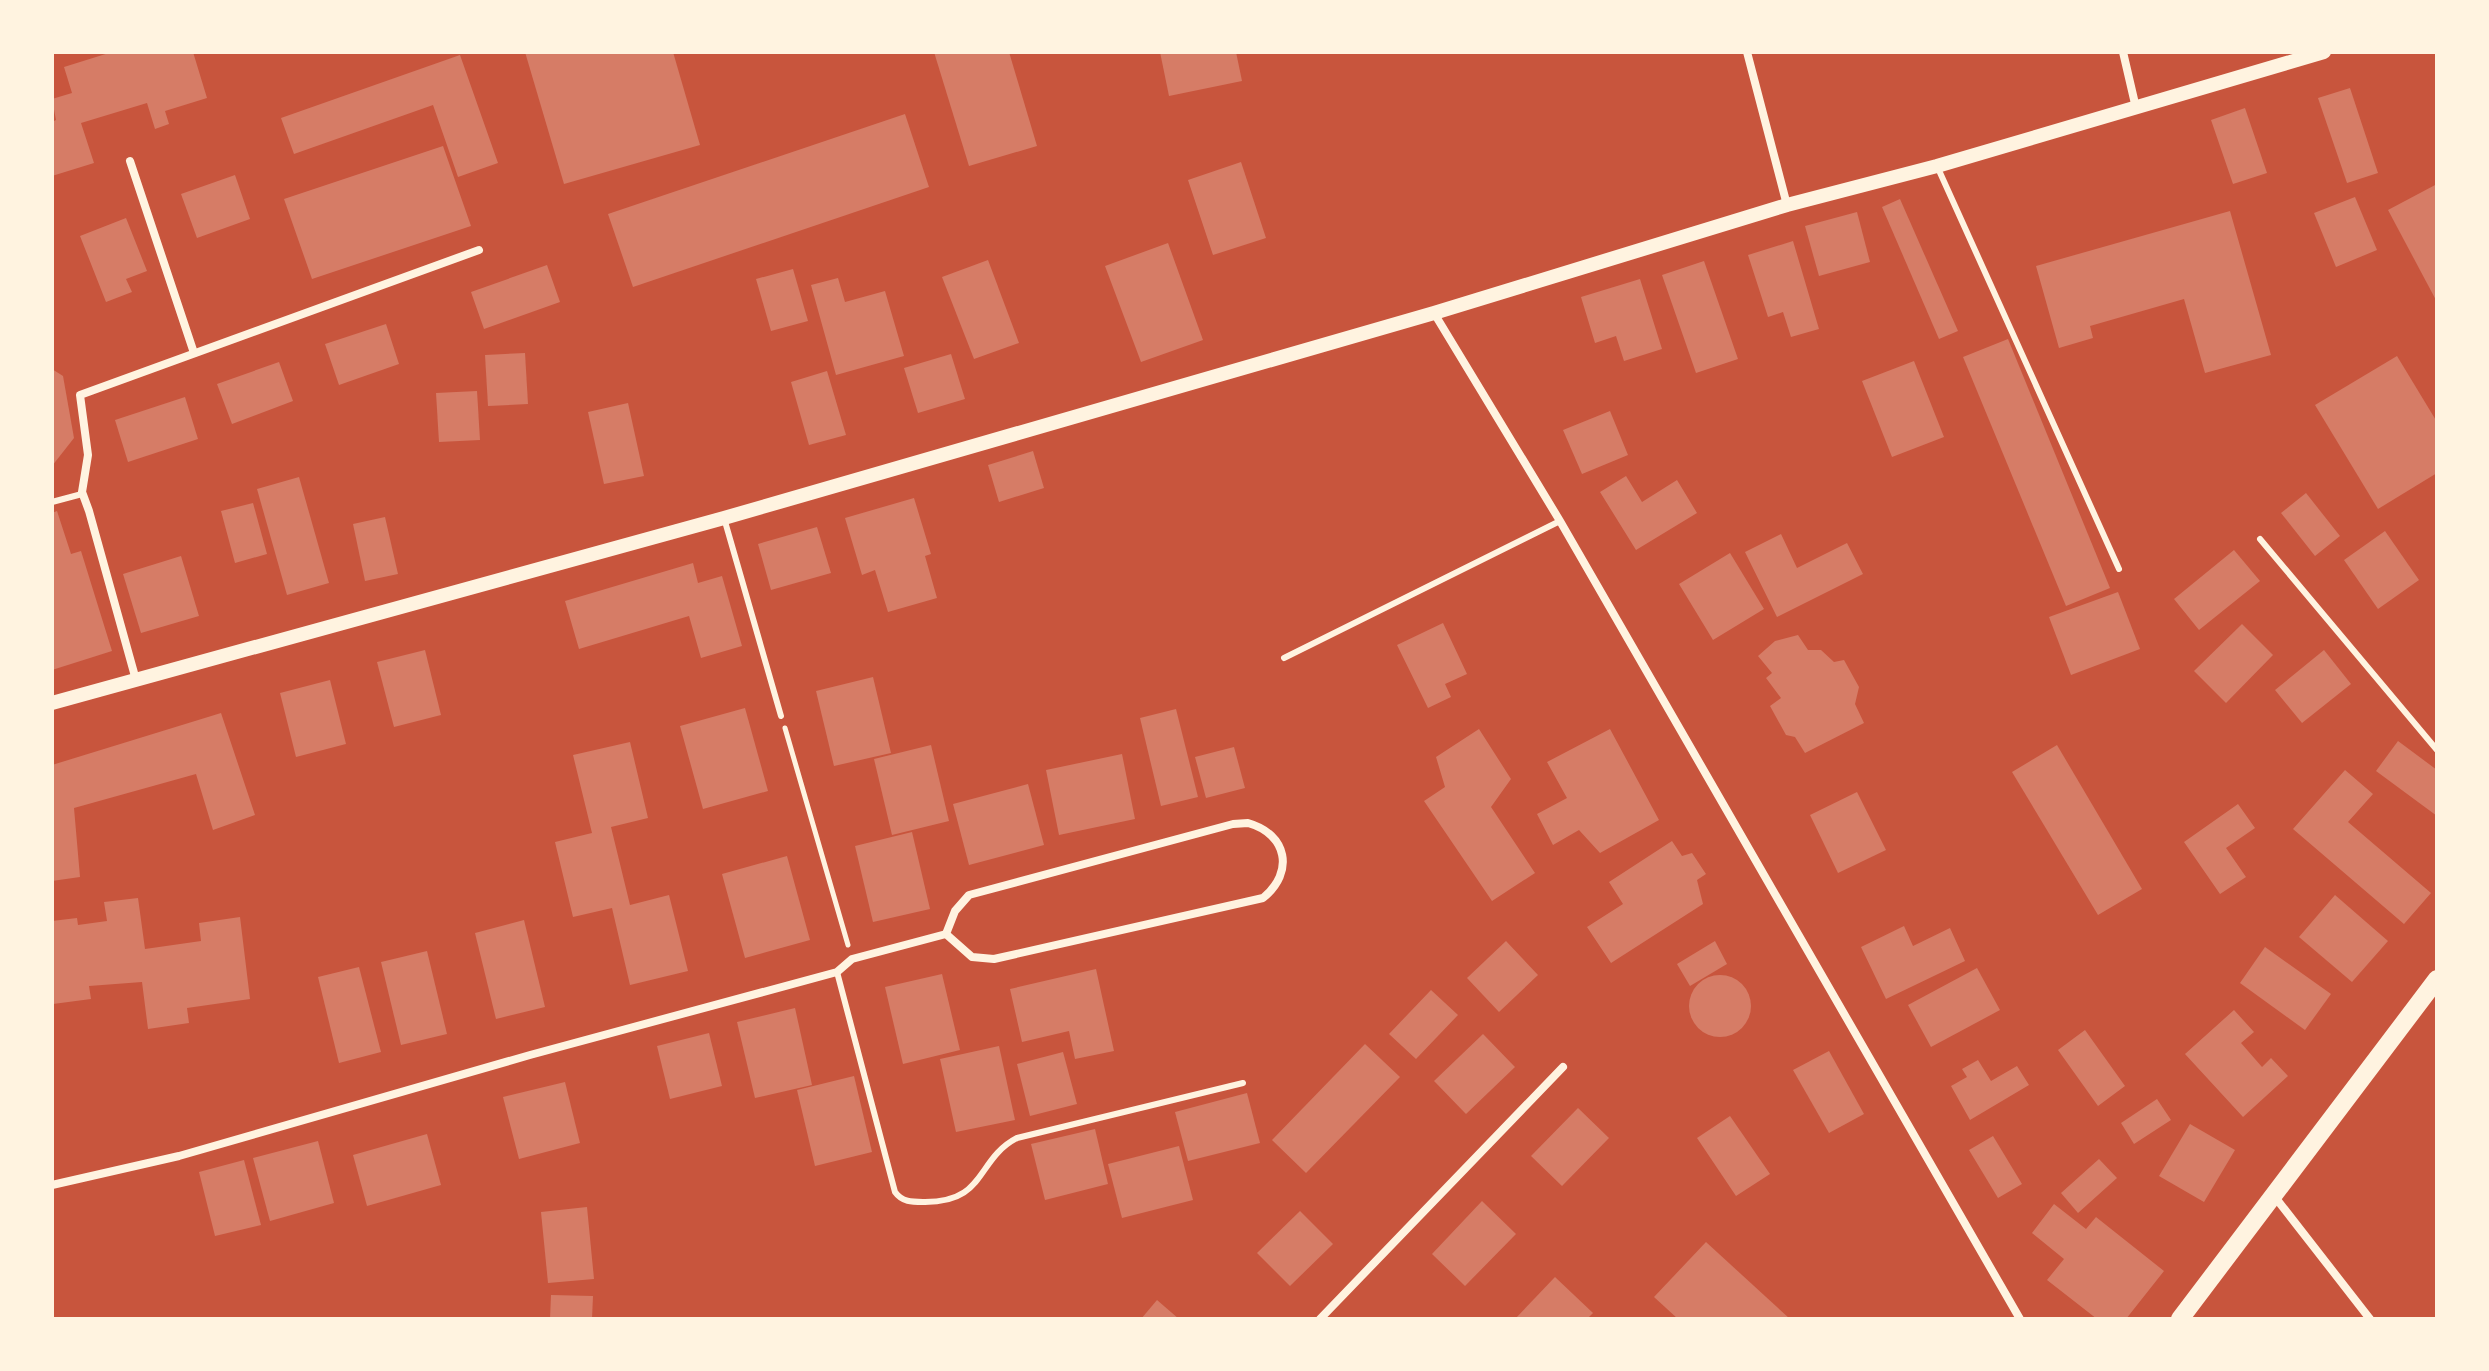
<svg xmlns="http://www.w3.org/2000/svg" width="2489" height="1371" viewBox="0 0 2489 1371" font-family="Cabin,sans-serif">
  <rect width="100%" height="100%" fill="#c8553d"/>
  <!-- building -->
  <g fill="#d67c66">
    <path d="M112 52H193L207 98 165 111 169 124 155 129 147 103 81 123 94 163 52 176V122L56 120 52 99 72 93 64 67Z"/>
    <path d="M525 52H673L700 145 564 184Z"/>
    <path d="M934 52H1009L1037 146 969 166Z"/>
    <path d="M1160 52H1236L1242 81 1169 96Z"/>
    <path d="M460 55 498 163 458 177 433 105 294 154 281 118Z"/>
    <path d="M2350 88 2378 173 2347 183 2318 98Z"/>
    <path d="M2245 108 2267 173 2233 184 2211 120Z"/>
    <path d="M905 114 929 187 633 287 608 214Z"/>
    <path d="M443 146 471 226 312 279 284 199Z"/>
    <path d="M1241 162 1266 238 1213 255 1188 180Z"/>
    <path d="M235 175 250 219 197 238 181 194Z"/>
    <path d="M2437 184V302L2388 210Z"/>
    <path d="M2355 197 2377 250 2336 267 2314 213Z"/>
    <path d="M1900 199 1958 331 1939 339 1882 207Z"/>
    <path d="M2230 211 2271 355 2205 373 2184 299 2090 326 2093 338 2059 348 2036 266Z"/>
    <path d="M1857 212 1870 262 1819 276 1805 226Z"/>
    <path d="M126 218 147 271 126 279 132 292 106 302 80 236Z"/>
    <path d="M1793 241 1819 329 1791 337 1783 312 1768 317 1748 255Z"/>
    <path d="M1168 243 1203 340 1141 362 1105 266Z"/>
    <path d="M988 260 1019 343 974 359 942 277Z"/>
    <path d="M1704 261 1738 359 1696 373 1662 275Z"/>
    <path d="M547 265 560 302 484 329 471 292Z"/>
    <path d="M793 269 808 321 771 331 756 279Z"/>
    <path d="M838 278 845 302 885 291 904 356 836 375 811 285Z"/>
    <path d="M1640 279 1662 349 1624 361 1616 336 1595 343 1581 297Z"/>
    <path d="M386 324 399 364 339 385 325 344Z"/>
    <path d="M2008 339 2110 588 2066 606 1963 357Z"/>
    <path d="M525 353 528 404 488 406 485 355Z"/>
    <path d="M951 354 965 399 918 413 904 368Z"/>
    <path d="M2397 356 2437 422V473L2378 509 2315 405Z"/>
    <path d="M1914 361 1944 437 1892 457 1862 381Z"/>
    <path d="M279 362 293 401 232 424 217 384Z"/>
    <path d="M52 369 63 376 74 438 52 466Z"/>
    <path d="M827 371 846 435 809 445 791 382Z"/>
    <path d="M477 391 480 440 439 442 436 393Z"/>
    <path d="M185 397 198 439 128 462 115 420Z"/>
    <path d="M628 403 644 476 604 484 588 412Z"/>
    <path d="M1610 411 1628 455 1582 474 1563 430Z"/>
    <path d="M1033 451 1044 488 999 502 988 465Z"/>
    <path d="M1626 476 1642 502 1677 480 1697 513 1636 550 1600 492Z"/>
    <path d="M299 477 329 583 287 595 257 489Z"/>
    <path d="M2306 493 2340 536 2315 556 2281 513Z"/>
    <path d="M914 498 931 554 925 556 937 598 888 612 875 570 862 575 845 518Z"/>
    <path d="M253 503 267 554 235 563 221 511Z"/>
    <path d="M57 511 71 554 81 551 112 651 52 670V513Z"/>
    <path d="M385 517 398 574 365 581 353 524Z"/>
    <path d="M817 527 831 573 771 590 758 544Z"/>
    <path d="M2385 531 2419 580 2378 609 2344 560Z"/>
    <path d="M1781 534 1797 568 1847 543 1863 574 1777 617 1745 552Z"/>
    <path d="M2234 550 2260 581 2199 630 2174 599Z"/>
    <path d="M1730 553 1764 609 1713 640 1679 584Z"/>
    <path d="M181 556 199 616 141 633 123 574Z"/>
    <path d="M693 563 698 583 722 576 742 646 701 658 689 616 579 649 565 601Z"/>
    <path d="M2118 592 2140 649 2071 675 2049 617Z"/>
    <path d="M1443 623 1467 674 1445 684 1451 697 1428 708 1397 645Z"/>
    <path d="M2242 624 2273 655 2226 703 2194 671Z"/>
    <path d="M1798 635 1808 650H1821L1834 662 1844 660 1859 687 1855 704 1864 723 1805 753 1795 737 1786 735 1770 706 1781 698 1766 678 1772 673 1758 656 1775 641Z"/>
    <path d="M425 650 441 715 394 727 377 662Z"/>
    <path d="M2324 650 2351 684 2302 723 2275 690Z"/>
    <path d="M873 677 891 753 834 766 816 691Z"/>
    <path d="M330 680 346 744 296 757 280 693Z"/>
    <path d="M745 708 768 791 703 809 680 726Z"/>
    <path d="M1176 709 1198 797 1161 806 1140 718Z"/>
    <path d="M221 713 255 815 213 830 196 774 74 808 80 877 52 881V765Z"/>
    <path d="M1479 729 1511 779 1491 807 1535 873 1492 901 1424 801 1445 787 1436 757Z"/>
    <path d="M1610 729 1659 820 1600 853 1579 830 1553 845 1537 814 1567 798 1547 762Z"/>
    <path d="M2398 741 2437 770V816L2376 771Z"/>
    <path d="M630 742 648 818 611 827 630 905 669 895 688 971 630 985 612 908 573 917 555 842 592 833 573 755Z"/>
    <path d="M931 745 949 821 892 835 874 759Z"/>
    <path d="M2057 745 2142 889 2098 915 2012 772Z"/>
    <path d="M1234 747 1245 788 1206 798 1195 757Z"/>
    <path d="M1122 754 1135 819 1059 835 1046 770Z"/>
    <path d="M2345 770 2373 794 2348 822 2431 893 2404 924 2293 829Z"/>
    <path d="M1028 784 1044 845 969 865 953 804Z"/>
    <path d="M1857 792 1886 850 1838 873 1810 815Z"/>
    <path d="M2238 804 2255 828 2226 848 2246 877 2220 894 2184 842Z"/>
    <path d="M912 832 930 909 873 922 855 846Z"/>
    <path d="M1672 841 1682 856 1692 853 1706 874 1697 880 1703 904 1611 963 1587 927 1623 904 1609 882Z"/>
    <path d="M787 856 810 940 745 958 722 874Z"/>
    <path d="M2335 895 2388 941 2352 982 2299 937Z"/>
    <path d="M138 898 145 949 201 941 199 923 240 917 250 999 187 1008 189 1023 148 1029 142 982 89 986 91 999 53 1004 52 921 77 918 78 925 107 921 104 902Z"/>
    <path d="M524 920 545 1007 496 1019 475 933Z"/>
    <path d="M1904 926 1913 946 1950 928 1965 961 1886 999 1861 947Z"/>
    <path d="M1506 941 1538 975 1499 1012 1467 978Z"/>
    <path d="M1715 941 1727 964 1690 986 1677 964Z"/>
    <path d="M2265 947 2331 994 2305 1030 2240 983Z"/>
    <path d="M427 951 447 1034 401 1045 381 962Z"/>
    <path d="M359 967 381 1052 339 1063 318 977Z"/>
    <path d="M1977 968 2000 1010 1931 1047 1908 1005Z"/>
    <path d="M1096 969 1114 1051 1075 1059 1069 1031 1022 1042 1010 989Z"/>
    <path d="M942 974 960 1050 903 1064 885 987Z"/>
    <circle cx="1720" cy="1006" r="31"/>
    <path d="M1431 990 1458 1015 1416 1059 1389 1034Z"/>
    <path d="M795 1008 812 1085 755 1098 737 1022Z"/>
    <path d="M2234 1010 2254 1032 2241 1043 2262 1067 2271 1058 2288 1076 2243 1117 2185 1054Z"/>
    <path d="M2085 1030 2125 1086 2098 1106 2058 1050Z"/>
    <path d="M709 1033 722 1086 670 1099 657 1046Z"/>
    <path d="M1483 1034 1515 1067 1466 1114 1434 1081Z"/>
    <path d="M1365 1044 1400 1077 1306 1173 1272 1140Z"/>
    <path d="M999 1046 1015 1120 956 1132 940 1059Z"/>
    <path d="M1829 1051 1864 1114 1829 1133 1793 1070Z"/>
    <path d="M1063 1052 1077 1104 1030 1116 1017 1064Z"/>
    <path d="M1978 1060 1991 1081 2017 1066 2029 1085 1970 1120 1951 1086 1967 1077 1962 1069Z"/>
    <path d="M854 1076 872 1152 815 1166 797 1090Z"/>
    <path d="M565 1082 580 1143 519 1159 503 1097Z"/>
    <path d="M1247 1093 1260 1143 1188 1161 1175 1112Z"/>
    <path d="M2157 1099 2171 1120 2134 1144 2121 1123Z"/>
    <path d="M1578 1108 1609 1138 1562 1186 1531 1156Z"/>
    <path d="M1730 1116 1770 1174 1736 1196 1697 1138Z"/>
    <path d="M2190 1124 2235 1150 2204 1202 2159 1176Z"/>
    <path d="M1095 1129 1108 1184 1045 1200 1031 1144Z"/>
    <path d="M427 1134 441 1185 367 1206 353 1155Z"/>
    <path d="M1993 1136 2022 1184 1998 1198 1969 1150Z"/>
    <path d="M318 1141 334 1203 270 1221 253 1158Z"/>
    <path d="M1179 1146 1193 1200 1122 1218 1108 1164Z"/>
    <path d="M2099 1159 2117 1178 2078 1213 2061 1193Z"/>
    <path d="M244 1160 261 1225 215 1236 199 1172Z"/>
    <path d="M1482 1201 1516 1234 1465 1286 1432 1254Z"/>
    <path d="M2054 1204 2086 1229 2096 1217 2164 1271 2126 1319H2097L2047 1280 2064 1259 2032 1233Z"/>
    <path d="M587 1207 594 1279 548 1283 541 1212Z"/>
    <path d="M1300 1211 1333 1244 1290 1286 1257 1253Z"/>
    <path d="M1706 1242 1790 1319H1678L1654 1297Z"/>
    <path d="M1555 1277 1593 1313 1587 1319H1515Z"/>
    <path d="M551 1295 593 1296 592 1319H550Z"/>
    <path d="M1157 1300 1179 1319H1141Z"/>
  </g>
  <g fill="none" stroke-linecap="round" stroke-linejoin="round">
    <!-- path -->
    <path stroke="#fff3e0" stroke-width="5" d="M785 728 848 945"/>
    <!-- service -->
    <g stroke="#fff3e0" stroke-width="6">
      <path d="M1937 166 2119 569"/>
      <path d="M52 502 82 494"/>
      <path d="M724 518 781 716"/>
      <path d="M2260 539 2437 750"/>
      <path d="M1284 658 1560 521"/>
      <path d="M837 972 895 1192C902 1202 912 1202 923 1202 987 1203 975 1160 1017 1138L1243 1083"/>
    </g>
    <!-- minor -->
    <g stroke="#fff3e0" stroke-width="8">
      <path d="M1747 52 1787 205"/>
      <path d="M2123 52 2136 108"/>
      <path d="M130 161 194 353"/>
      <path d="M1434 313 1560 521 2020 1319"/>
      <path d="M136 680 89 511 82 492 88 455 80 395 479 250"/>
      <path d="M1248 823C1287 834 1295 872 1263 898L994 959 972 957 946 934 955 911 969 895 1233 824Z"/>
      <path d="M52 1185 179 1156 530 1055 837 972 852 959 946 934"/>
      <path d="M2275 1197 2370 1319"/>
      <path d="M1320 1319 1563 1067"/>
    </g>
    <!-- tertiary -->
    <path stroke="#fff3e0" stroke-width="14" d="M52 703 724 518 1434 313 1787 205 1937 166 2324 52"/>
    <!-- primary -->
    <path stroke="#fff3e0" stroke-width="18" d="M2180 1319 2437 979"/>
  </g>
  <!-- border -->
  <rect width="2489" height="1371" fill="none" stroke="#fff3e0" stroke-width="108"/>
</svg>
